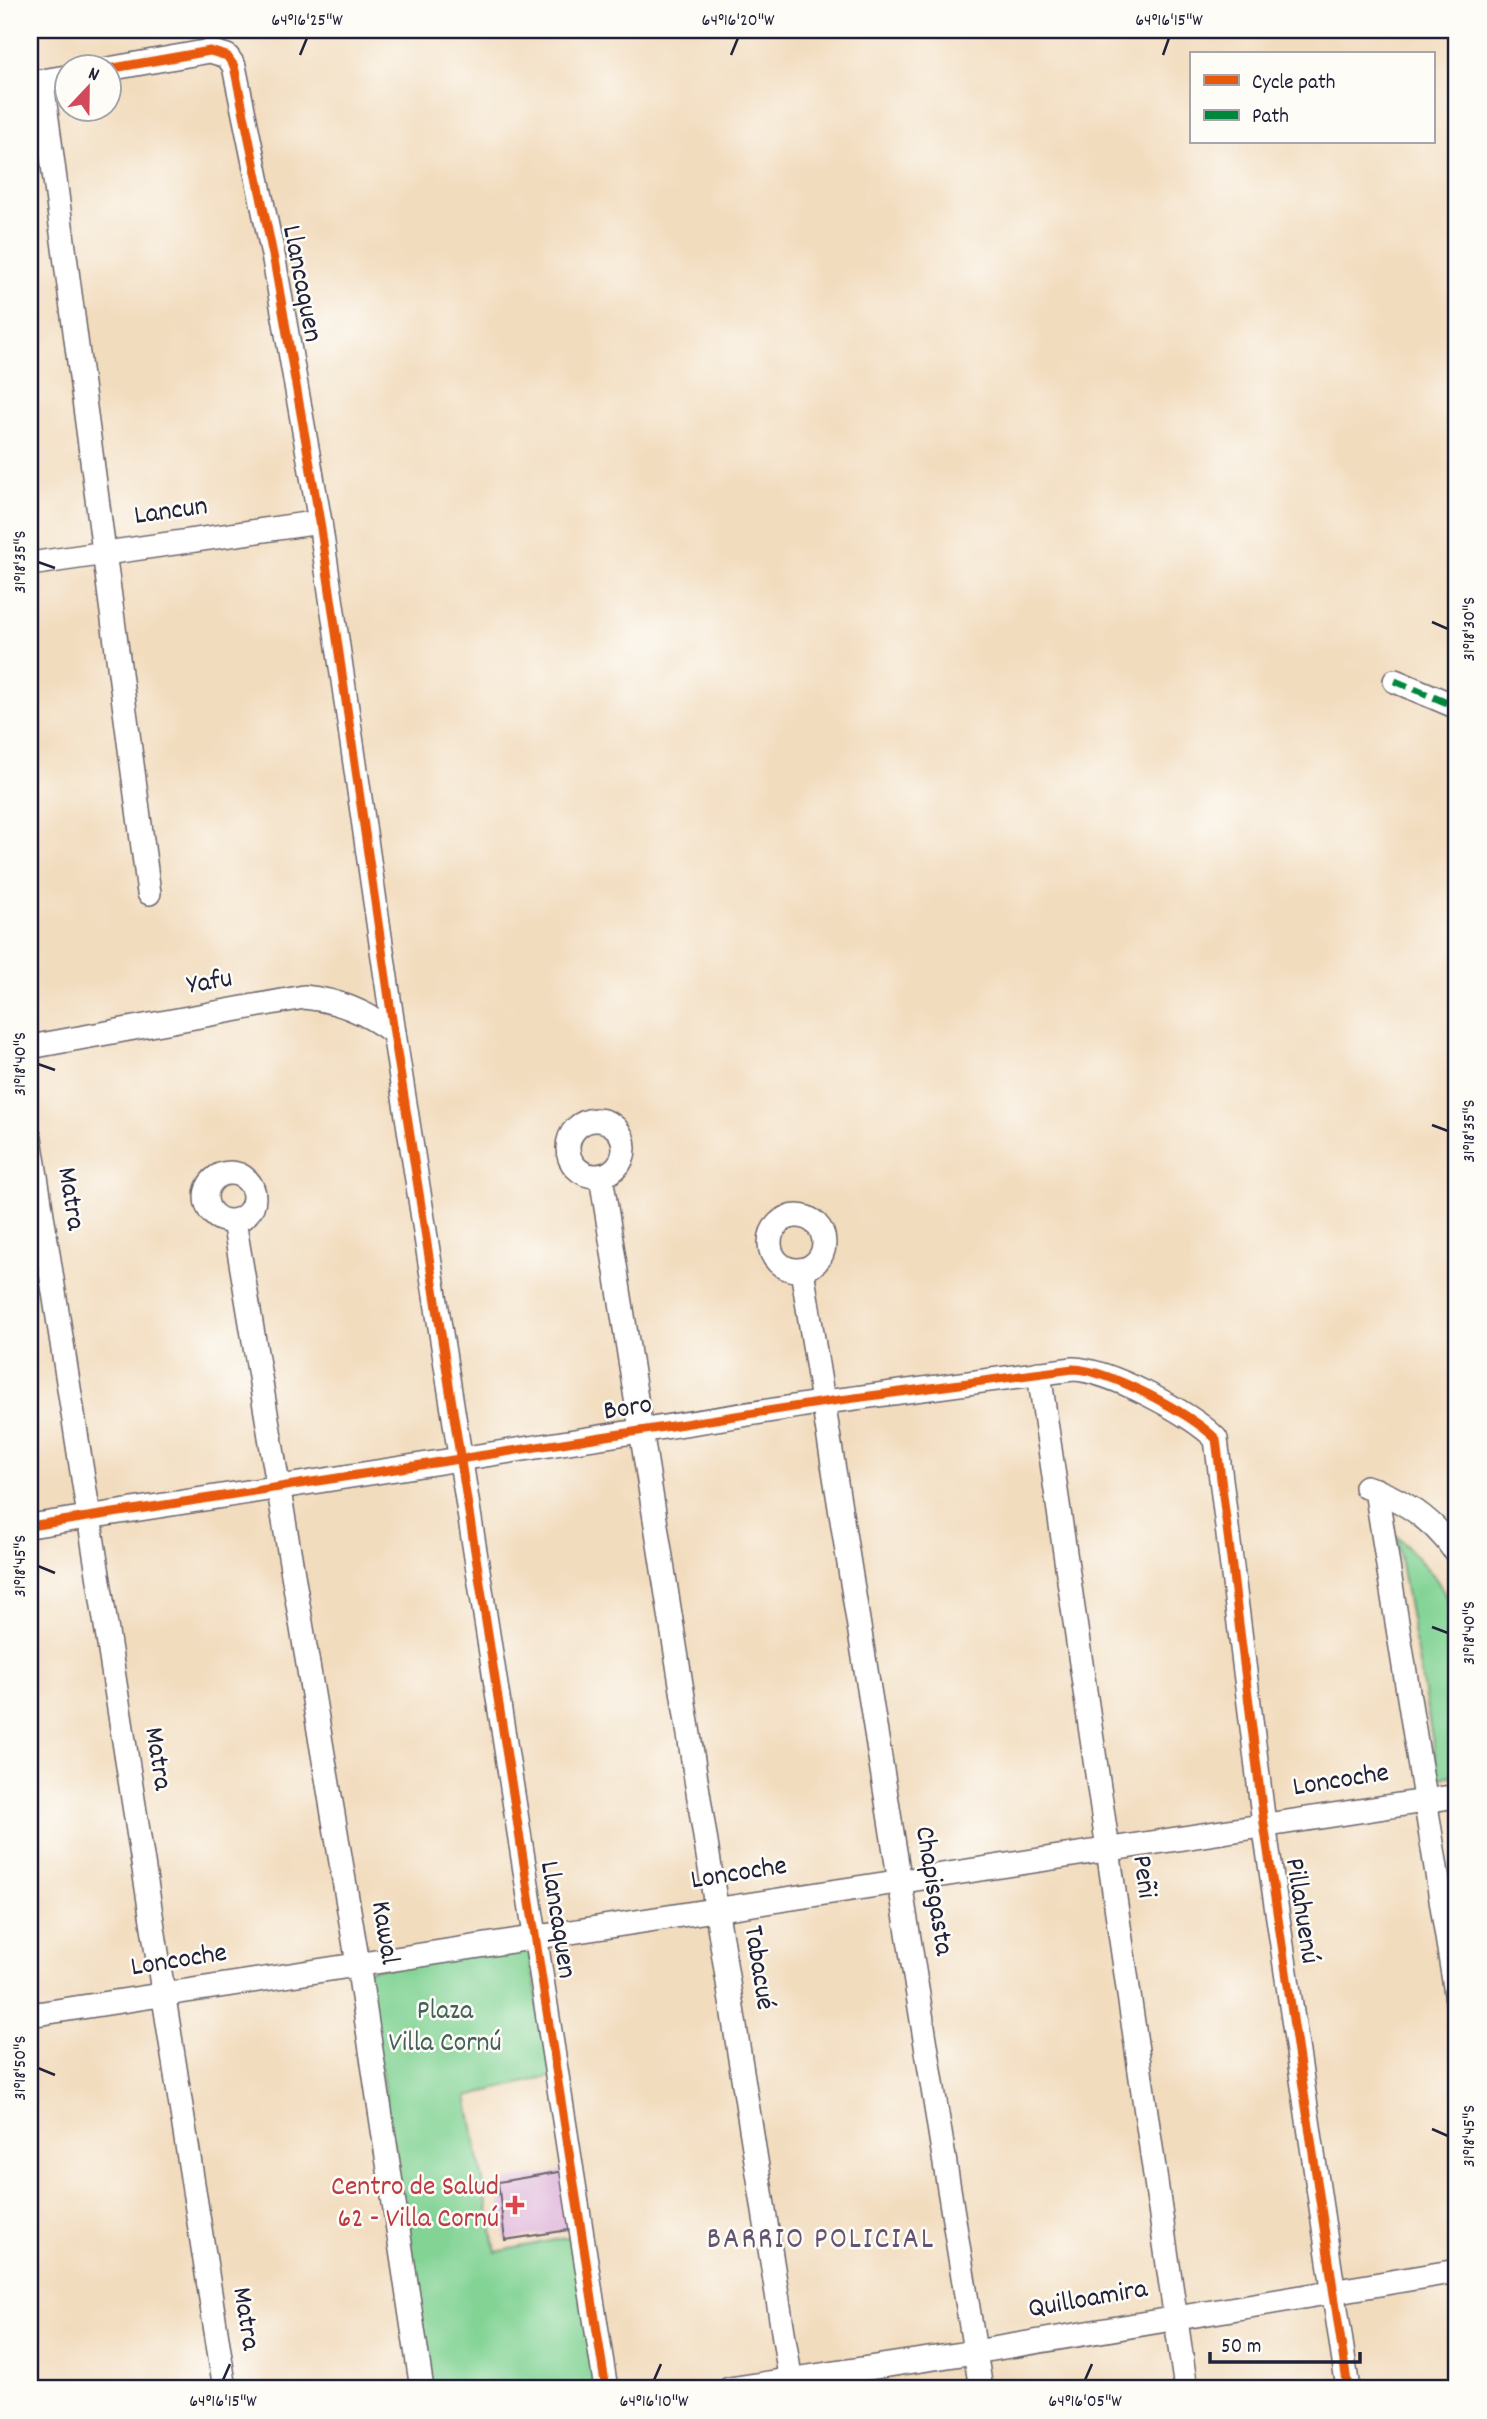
<svg xmlns="http://www.w3.org/2000/svg" width="1487" height="2419" viewBox="0 0 1487 2419" font-family="Dekko,sans-serif">
  <rect width="100%" height="100%" fill="#fdfcf7"/>
  <filter id="ink" filterUnits="userSpaceOnUse"><feTurbulence type="fractalNoise" baseFrequency=".0143" numOctaves="2"/><feDisplacementMap in="SourceGraphic" scale="14" xChannelSelector="R" yChannelSelector="G"/><feConvolveMatrix kernelMatrix="1 2 1 2 8 2 1 2 1" color-interpolation-filters="sRGB"/></filter>
  <filter id="wash" filterUnits="userSpaceOnUse"><feTurbulence type="fractalNoise" baseFrequency=".00686" numOctaves="4" result="noise"/><feDisplacementMap in="SourceGraphic" scale="28" xChannelSelector="R" yChannelSelector="G"/><feGaussianBlur stdDeviation="1.57" result="paint"/><feColorMatrix in="noise" values="0 0 0 0 0 0 0 0 0 0 0 0 0 0 0 0 0 1.4 0 .05"/><feComposite in="paint" operator="in"/></filter>
  <g filter="url(#wash)">
    <rect width="100%" height="100%" fill="#f2dcbe"/>
    <!-- green -->
    <g fill="#82d394" stroke="#527a68" stroke-width="2">
      <path d="M1396 1535 1435 1577 1455 1612 1457 1775 1439 1777Z"/>
      <path d="M528 1947 552 2076 467 2096 496 2252 574 2236 600 2389H432L365 1970Z"/>
    </g>
    <g id="blocks">
      <!-- building -->
      <path fill="#ddb0d9" d="M564 2171 575 2229 505 2240 498 2182Z"/>
    </g>
  </g>
  <g filter="url(#ink)">
    <use href="#blocks" fill-opacity="0" stroke="#6b6369" stroke-width="2"/>
    <g fill="none" stroke-linecap="round" stroke-linejoin="round">
      <defs>
        <g id="minor">
          <path d="M108 69 210 51 227 56 234 66 274 260 320 522 394 1033 606 2389"/>
          <path d="M42 81 149 893"/>
          <path d="M30 83 66 77"/>
          <path d="M30 564 320 522"/>
          <path d="M1395 681 1457 707"/>
          <path d="M30 1047 304 997C337 1000 368 1013 394 1033"/>
          <circle cx="596" cy="1148" r="28"/>
          <path d="M30 1138 225 2389"/>
          <circle cx="230" cy="1197" r="24"/>
          <path d="M601 1176 792 2389"/>
          <circle cx="797" cy="1243" r="27"/>
          <path d="M234 1221 358 1964 422 2389"/>
          <path d="M802 1270 981 2389"/>
          <path d="M1039 1373 1186 2389"/>
          <path d="M1366 1487C1403 1499 1435 1521 1457 1554"/>
          <path d="M1376 1490 1457 2000"/>
          <path d="M30 1526 825 1402 1073 1369C1109 1370 1191 1413 1216 1439L1264 1824 1348 2389"/>
          <path d="M30 2015 1457 1796"/>
          <path d="M729 2389 975 2352 1457 2271"/>
        </g>
      </defs>
      <!-- minor casing -->
      <use href="#minor" stroke="#6b6369" stroke-width="26"/>
      <!-- minor -->
      <use href="#minor" stroke="#fff" stroke-width="23"/>
      <!-- quiet -->
      <path stroke="#00873e" stroke-width="7" stroke-dasharray="14 7" stroke-linecap="butt" d="M1395 681 1457 707"/>
      <defs>
        <g id="cycleway">
          <path d="M108 69 210 51 227 56 234 66 274 260 320 522 394 1033 606 2389"/>
          <path d="M30 1526 825 1402 1073 1369C1109 1370 1191 1413 1216 1439L1264 1824 1348 2389"/>
        </g>
      </defs>
      <!-- cycleway casing -->
      <use href="#cycleway" stroke="#fdfcf7" stroke-width="13"/>
      <!-- cycleway -->
      <use href="#cycleway" stroke="#e8590c" stroke-width="9"/>
    </g>
  </g>
  <!-- ticks -->
  <path fill="none" stroke="#22223b" stroke-width="2.5" d="M300 55 307 38M731 55 738 38M1163 55 1169 38M38 562 55 568M1432 622 1448 629M38 1064 55 1070M1432 1125 1448 1131M38 1566 55 1573M1432 1627 1448 1633M38 2068 55 2075M1432 2129 1448 2136M223 2380 230 2364M654 2380 661 2364M1085 2380 1092 2364"/>
  <!-- markers -->
  <path fill="#e0444e" stroke="#fdfcf7" stroke-width="2.5" d="M511.5 2194.5h7v7h7v7h-7v7h-7v-7h-7v-7h7z"/>
  <g text-anchor="middle" dominant-baseline="central" stroke-width="5" stroke-linejoin="round" paint-order="stroke">
    <!-- street labels -->
    <g font-size="28" fill="#22223b" stroke="#fdfcf7">
      <text transform="translate(300 284) rotate(79)">Llancaquen</text>
      <text transform="translate(171 513) rotate(-8)">Lancun</text>
      <text transform="translate(210 984) rotate(-10)">Yafu</text>
      <text transform="translate(69 1199) rotate(81)">Matra</text>
      <text transform="translate(628 1410) rotate(-9)">Boro</text>
      <text transform="translate(156 1759) rotate(81)">Matra</text>
      <text transform="translate(1341 1782) rotate(-9)">Loncoche</text>
      <text transform="translate(739 1875) rotate(-9)">Loncoche</text>
      <text transform="translate(1142 1877) rotate(82)">Peñi</text>
      <text transform="translate(932 1891) rotate(81)">Chapisgasta</text>
      <text transform="translate(1300 1911) rotate(81)">Pillahuenú</text>
      <text transform="translate(556 1920) rotate(81)">Llancaquen</text>
      <text transform="translate(383 1933) rotate(81)">Kawal</text>
      <text transform="translate(179 1962) rotate(-9)">Loncoche</text>
      <text transform="translate(757 1968) rotate(81)">Tabacué</text>
      <text transform="translate(1088 2301) rotate(-10)">Quilloamira</text>
      <text transform="translate(244 2319) rotate(81)">Matra</text>
    </g>
    <!-- park labels -->
    <g font-size="28" fill="#44605a" stroke="#fdfcf7">
      <text x="445" y="2013">Plaza<tspan x="445" dy="32">Villa Cornú</tspan></text>
    </g>
    <!-- health labels -->
    <g font-size="28" fill="#be3a42" stroke="#fdfcf7" text-anchor="end">
      <text x="499" y="2189">Centro de Salud<tspan x="499" dy="32">62 - Villa Cornú</tspan></text>
    </g>
    <!-- neighbourhood labels -->
    <g font-size="30" letter-spacing="2" fill="#635472" stroke="#fdfcf7">
      <text x="821" y="2241">BARRIO POLICIAL</text>
    </g>
  </g>
  <!-- margin -->
  <rect width="1487" height="2419" fill="none" stroke="#fdfcf7" stroke-width="77"/>
  <!-- legend -->
  <rect x="1190" y="52" width="245" height="91" fill="#fdfcf7" stroke="#a5a5ac" stroke-width="2"/>
  <rect x="1204" y="75" width="35" height="10" fill="#e8590c" stroke="#a5a5ac" stroke-width="2"/>
  <text x="1252" y="88" font-size="21" fill="#22223b">Cycle path</text>
  <rect x="1204" y="110" width="35" height="10" fill="#00873e" stroke="#a5a5ac" stroke-width="2"/>
  <text x="1252" y="122" font-size="21" fill="#22223b">Path</text>
  <!-- north arrow -->
  <g transform="translate(88 88) rotate(22)"><circle r="33" fill="#fdfcf7" stroke="#a5a5ac" stroke-width="2"/>
  <path d="M0-5L12 26L0 18L-12 26Z" fill="#d1495b"/>
  <text y="-10" font-size="19" font-weight="bold" text-anchor="middle" fill="#22223b">N</text>
  </g>
  <!-- scale -->
  <path d="M1210 2352v10h150v-10" fill="none" stroke="#22223b" stroke-width="3.5"/>
  <text x="1221" y="2352" font-size="21" fill="#22223b" stroke="#fdfcf7" stroke-width="5" paint-order="stroke">50 m</text>
  <rect x="38" y="38" width="1410" height="2342" fill="none" stroke="#22223b" stroke-width="2.5"/>
  <g font-size="18" text-anchor="middle" fill="#22223b">
    <text x="307" y="25">64°16'25"W</text>
    <text x="738" y="25">64°16'20"W</text>
    <text x="1169" y="25">64°16'15"W</text>
    <text transform="translate(19 562) rotate(-90)" y="6">31°18'35"S</text>
    <text transform="translate(1468 629) rotate(-90)" y="6">31°18'30"S</text>
    <text transform="translate(19 1064) rotate(-90)" y="6">31°18'40"S</text>
    <text transform="translate(1468 1131) rotate(-90)" y="6">31°18'35"S</text>
    <text transform="translate(19 1566) rotate(-90)" y="6">31°18'45"S</text>
    <text transform="translate(1468 1633) rotate(-90)" y="6">31°18'40"S</text>
    <text transform="translate(19 2068) rotate(-90)" y="6">31°18'50"S</text>
    <text transform="translate(1468 2136) rotate(-90)" y="6">31°18'45"S</text>
    <text x="223" y="2406">64°16'15"W</text>
    <text x="654" y="2406">64°16'10"W</text>
    <text x="1085" y="2406">64°16'05"W</text>
  </g>
</svg>
